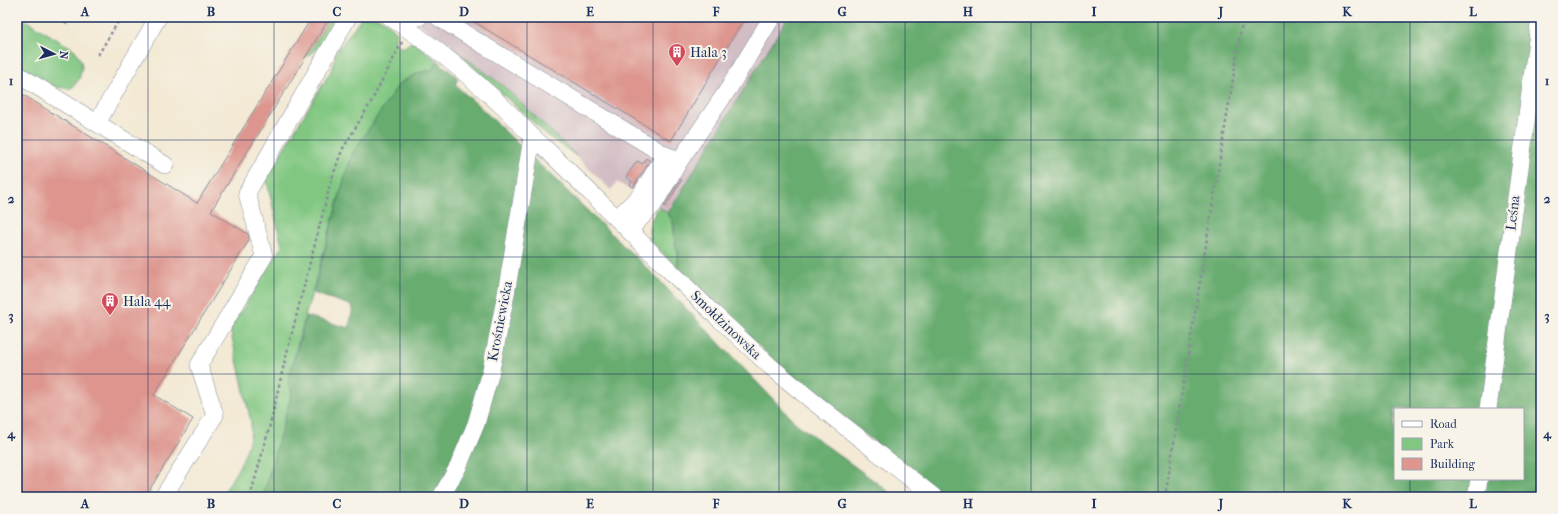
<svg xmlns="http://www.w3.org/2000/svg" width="1558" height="514" viewBox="0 0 1558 514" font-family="'IM FELL French Canon',serif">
  <rect width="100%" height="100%" fill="#f7f3e8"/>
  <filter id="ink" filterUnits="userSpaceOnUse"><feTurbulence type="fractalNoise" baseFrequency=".025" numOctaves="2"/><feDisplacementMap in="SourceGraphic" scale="8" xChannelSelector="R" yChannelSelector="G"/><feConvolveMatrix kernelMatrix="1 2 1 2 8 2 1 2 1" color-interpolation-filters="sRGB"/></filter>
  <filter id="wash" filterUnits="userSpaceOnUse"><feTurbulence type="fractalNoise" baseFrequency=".012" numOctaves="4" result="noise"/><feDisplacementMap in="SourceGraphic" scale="16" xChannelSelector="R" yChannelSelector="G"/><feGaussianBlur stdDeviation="0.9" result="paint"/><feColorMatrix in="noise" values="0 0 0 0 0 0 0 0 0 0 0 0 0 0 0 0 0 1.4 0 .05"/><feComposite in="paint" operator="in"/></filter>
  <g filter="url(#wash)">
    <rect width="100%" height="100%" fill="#f3e9d4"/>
    <!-- industrial -->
    <path fill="#d2bdc5" d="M410 17H788L668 213 617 182 611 190 502 85Z"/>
    <!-- green -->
    <g fill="#81c782" stroke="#4e7b70">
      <path d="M330 17H336C335 35 318 48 305 58Z"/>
      <path d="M362 17C383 17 382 18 397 32L394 42 403 48 410 43 414 42 438 61 432 70 417 73 399 84 353 153 343 183 300 335 288 382 292 392 263 497H221C235 474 252 450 251 422L230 329 282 246 266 178 332 69 336 52Z"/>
      <path d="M23 19 75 50 81 61 82 68 79 79 73 87 68 89 41 84 17 69V21Z"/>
      <path d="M439 38 502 85 578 157 548 136 496 88Z"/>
      <path d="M659 207C677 218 672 225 675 243 678 256 679 254 677 268L651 241C646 228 652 218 659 207Z"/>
    </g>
    <!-- forest -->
    <g fill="#68ac70" stroke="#426e67" fill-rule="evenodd">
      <path d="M788 17H1541V497H945L787 373 677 268 679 255 675 242 674 224 668 213ZM1395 409H1523V479H1395Z"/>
      <path d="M438 61 458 78 455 85 479 106 653 274 797 424 896 497H263L292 392 288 382 306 316 349 328 353 306 313 293 343 183 353 152 399 84 417 73 432 70Z"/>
    </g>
    <g id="blocks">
      <!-- building -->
      <g fill="#dd958e">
        <path d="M312 17H330L211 211 248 234 249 240 154 395 193 419 145 497H17V91L197 203Z"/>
        <path d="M466 17H745L671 141Z"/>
        <path d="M646 158 650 161 633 187 630 185 632 181 626 177 637 161 643 164Z"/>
        <path d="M680 179 682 180 665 207 664 206Z"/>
      </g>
    </g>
  </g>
  <g filter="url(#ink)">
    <use href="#blocks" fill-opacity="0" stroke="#878c99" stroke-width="1"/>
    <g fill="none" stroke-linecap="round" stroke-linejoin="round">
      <defs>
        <g id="minor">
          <path d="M390 17C430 43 468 74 502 106 517 120 529 135 544 147L713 313 770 366 810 399 934 497"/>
          <path d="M439 17V18L665 155 680 160"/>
          <path d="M398 22 419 17"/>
          <path d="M17 74 165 165"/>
          <path d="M97 123 158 17"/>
          <path d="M617 218 640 196 665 155"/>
          <path d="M629 230 654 204 680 160 729 88 772 17"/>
          <path d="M1488 409 1540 17"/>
          <path d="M163 497 215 415 199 365 264 256 247 193 348 17"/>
          <path d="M441 497 458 467 476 424 490 375 506 294 532 138"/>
          <path d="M1476 497 1479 479"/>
        </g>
      </defs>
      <!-- minor casing -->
      <use href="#minor" stroke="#878c99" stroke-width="18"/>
      <!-- path -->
      <g stroke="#878c99" stroke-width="2.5" stroke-dasharray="3 3" stroke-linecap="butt">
        <path d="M67 17 64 21 70 25"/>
        <path d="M17 18 23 17"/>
        <path d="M98 55 121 17"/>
        <path d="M250 497 269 429 284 364 331 181 342 150 371 102 402 42"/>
        <path d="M1165 497 1243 17"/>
      </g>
      <!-- minor -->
      <use href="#minor" stroke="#fff" stroke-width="17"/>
    </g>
  </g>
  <!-- grid -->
  <path fill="none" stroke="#1b2f5e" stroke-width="1" stroke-opacity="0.55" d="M148 17V497M274 17V497M400 17V497M527 17V497M653 17V497M779 17V497M905 17V497M1031 17V497M1158 17V497M1284 17V497M1410 17V409M17 140H1541M17 257H1541M17 374H1541M1410 479V497"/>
  <!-- icons -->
  <defs>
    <symbol id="building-pin" viewBox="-11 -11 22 30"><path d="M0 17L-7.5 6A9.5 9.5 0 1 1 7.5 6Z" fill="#d1495b" stroke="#f7f3e8"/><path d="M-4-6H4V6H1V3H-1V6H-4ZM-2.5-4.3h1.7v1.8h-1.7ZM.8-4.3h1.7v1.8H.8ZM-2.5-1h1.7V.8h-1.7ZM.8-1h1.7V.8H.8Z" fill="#fff"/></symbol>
  </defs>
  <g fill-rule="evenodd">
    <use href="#building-pin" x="667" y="42" width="20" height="27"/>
    <use href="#building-pin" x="100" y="291" width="20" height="27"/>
  </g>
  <g text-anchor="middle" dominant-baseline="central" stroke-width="4" stroke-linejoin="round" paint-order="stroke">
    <!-- poi labels -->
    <g font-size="14" fill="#1b2f5e" stroke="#f7f3e8" text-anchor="start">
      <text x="690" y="52">Hala 3</text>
      <text x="123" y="301">Hala 44</text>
    </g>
    <!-- street labels -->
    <g font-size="14" fill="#1b2f5e" stroke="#f7f3e8">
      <text transform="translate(1513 213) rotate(-83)">Leśna</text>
      <text transform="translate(500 321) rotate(-79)">Krośniewicka</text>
      <text transform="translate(726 325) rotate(44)">Smołdzinowska</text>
    </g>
  </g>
  <!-- margin -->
  <rect width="1558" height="514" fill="none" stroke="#f7f3e8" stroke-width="44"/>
  <!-- legend -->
  <rect x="1394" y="408" width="130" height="72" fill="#f7f3e8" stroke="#9fa5b1"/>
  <rect x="1402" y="421" width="20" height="6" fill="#ffffff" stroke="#9fa5b1"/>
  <text x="1430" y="428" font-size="12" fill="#1b2f5e">Road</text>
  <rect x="1402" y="438" width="20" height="12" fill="#81c782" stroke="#9fa5b1"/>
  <text x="1430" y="448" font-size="12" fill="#1b2f5e">Park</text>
  <rect x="1402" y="458" width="20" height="12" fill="#dd958e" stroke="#9fa5b1"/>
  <text x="1430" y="468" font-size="12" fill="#1b2f5e">Building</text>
  <!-- north arrow -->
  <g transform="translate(54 54) rotate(96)" stroke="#f7f3e8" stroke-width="3" paint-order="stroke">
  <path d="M0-3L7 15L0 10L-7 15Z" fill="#1b2f5e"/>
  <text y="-6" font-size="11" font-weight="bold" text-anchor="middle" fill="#1b2f5e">N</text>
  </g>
  <rect x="22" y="22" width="1514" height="470" fill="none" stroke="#1b2f5e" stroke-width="1.5"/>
  <g font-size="13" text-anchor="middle" font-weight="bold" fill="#1b2f5e">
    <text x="85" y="16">A</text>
    <text x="211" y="16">B</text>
    <text x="337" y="16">C</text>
    <text x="464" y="16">D</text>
    <text x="590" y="16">E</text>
    <text x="716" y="16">F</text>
    <text x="842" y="16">G</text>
    <text x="968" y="16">H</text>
    <text x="1094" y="16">I</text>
    <text x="1221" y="16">J</text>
    <text x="1347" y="16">K</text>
    <text x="1473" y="16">L</text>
    <text x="11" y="85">1</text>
    <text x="1547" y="85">1</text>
    <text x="11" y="203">2</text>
    <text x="1547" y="203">2</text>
    <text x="11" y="320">3</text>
    <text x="1547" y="320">3</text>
    <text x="11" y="438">4</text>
    <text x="1547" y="438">4</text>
    <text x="85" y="508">A</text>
    <text x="211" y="508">B</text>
    <text x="337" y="508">C</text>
    <text x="464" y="508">D</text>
    <text x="590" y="508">E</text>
    <text x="716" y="508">F</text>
    <text x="842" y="508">G</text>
    <text x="968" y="508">H</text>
    <text x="1094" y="508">I</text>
    <text x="1221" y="508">J</text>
    <text x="1347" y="508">K</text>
    <text x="1473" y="508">L</text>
  </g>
</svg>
